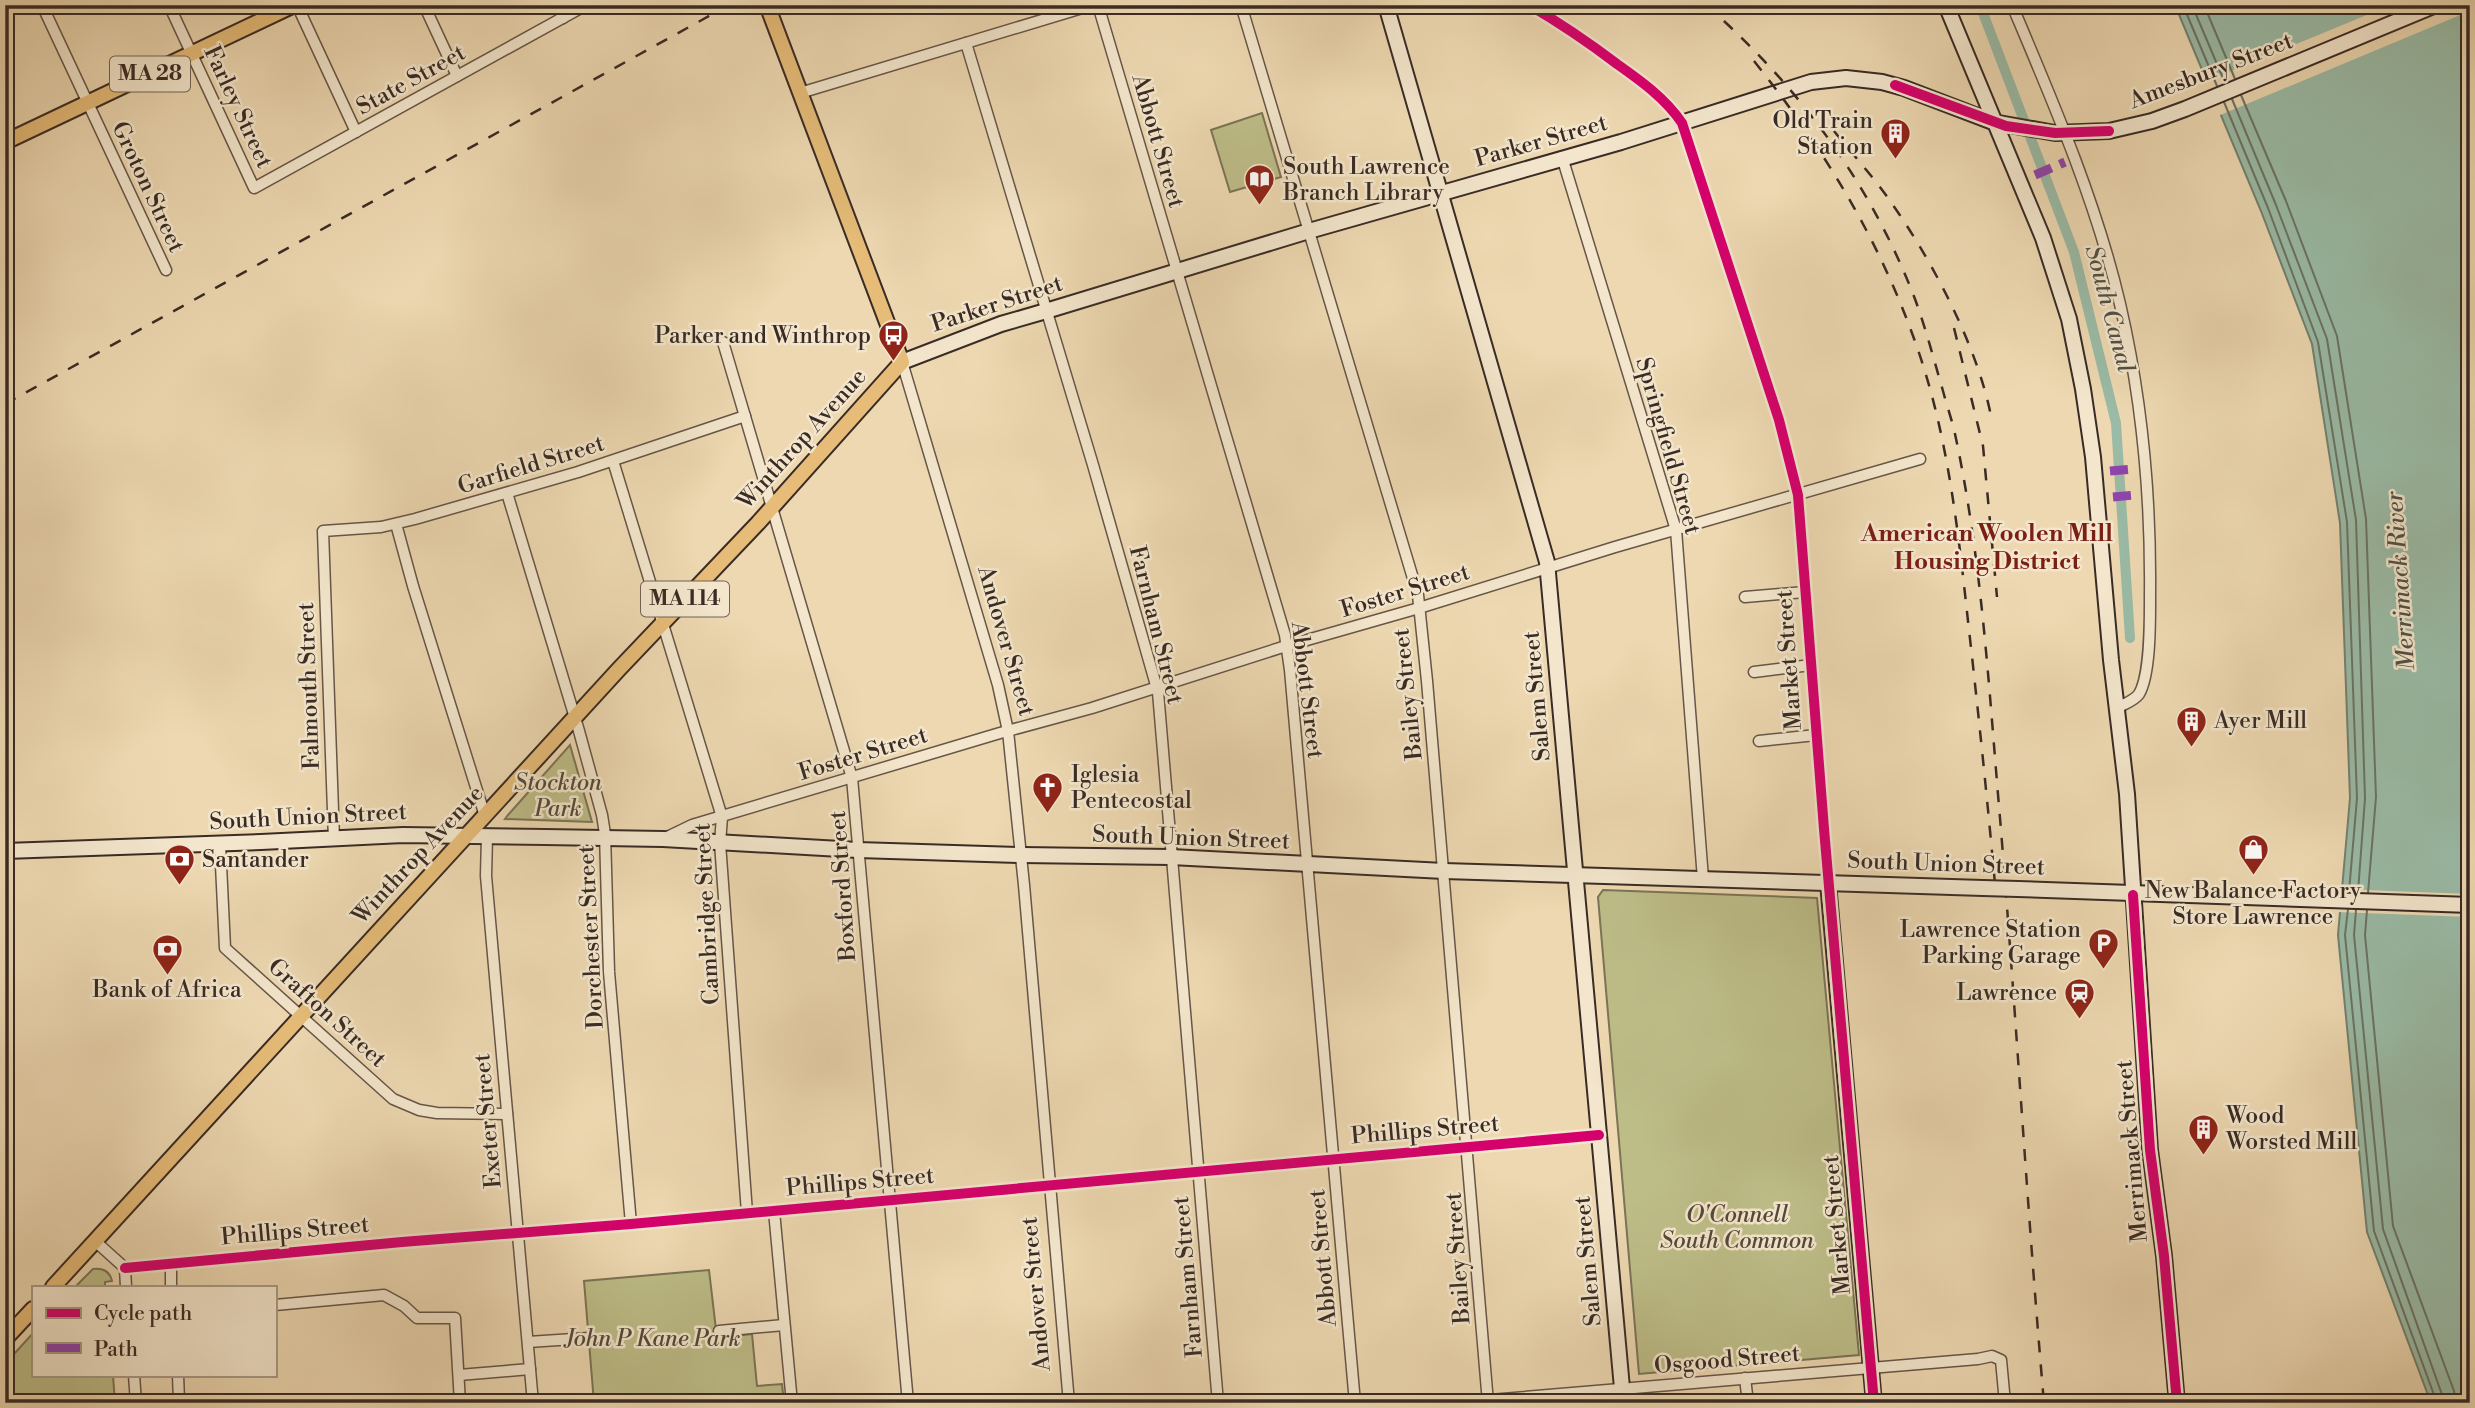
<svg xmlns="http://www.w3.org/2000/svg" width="2475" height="1408" viewBox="0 0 2475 1408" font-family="'Libre Bodoni',serif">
  <rect width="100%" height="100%" fill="#edd8b1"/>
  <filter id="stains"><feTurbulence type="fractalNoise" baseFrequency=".00286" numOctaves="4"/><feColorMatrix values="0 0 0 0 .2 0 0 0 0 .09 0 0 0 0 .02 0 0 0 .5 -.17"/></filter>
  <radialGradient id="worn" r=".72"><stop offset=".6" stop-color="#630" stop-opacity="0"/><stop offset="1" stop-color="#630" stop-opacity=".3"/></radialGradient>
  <!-- green -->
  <g fill="#bdbd88" stroke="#7b7456" stroke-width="2">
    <path d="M1262 113 1281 177 1230 192 1211 130Z"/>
    <path d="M570 745 592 822 505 819 508 815Z"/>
    <path d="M1603 890 1817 898 1859 1355 1639 1374 1598 897Z"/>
    <path d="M93 1269C103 1268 110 1271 112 1281L105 1282V1287H75Z"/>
    <path d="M709 1270 717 1338 752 1334 757 1386 782 1384 784 1403H594L584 1281Z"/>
    <path d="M33 1333V1375H113L115 1403H5V1364Z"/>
  </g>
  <!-- water -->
  <path fill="#9abba6" stroke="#738172" stroke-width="2" d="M2175 5H2452L2470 23V1403H2431L2367 1232 2338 935 2350 798 2340 523 2312 344 2261 211Z"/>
  <!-- pier -->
  <g fill="#edd8b1">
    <path d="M2391 5H2457L2465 13 2218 116 2204 82Z"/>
    <path d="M2339 889 2470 894V917L2337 912Z"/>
  </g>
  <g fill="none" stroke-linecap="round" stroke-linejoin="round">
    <!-- shore -->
    <g stroke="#6a7366" stroke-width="2">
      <path d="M2183 5 2217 86"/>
      <path d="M2192 5 2225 83"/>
      <path d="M2204 5 2235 79"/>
      <path d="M2241 95 2286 201 2337 336 2366 519 2376 797 2368 893"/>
      <path d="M2232 99 2276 205 2327 339 2356 520 2365 798 2358 892"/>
      <path d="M2224 102 2268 208 2318 342 2347 522 2357 798 2349 892"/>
      <path d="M2348 909 2345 935 2374 1231 2437 1403"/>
      <path d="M2356 910 2354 935 2383 1229 2445 1403"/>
      <path d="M2367 910 2365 935 2393 1226 2454 1391 2456 1403"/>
    </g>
    <!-- canal -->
    <path stroke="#9abba6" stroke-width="10" d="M1980 5 2074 252 2116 423 2130 638"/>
    <defs>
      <g id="street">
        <path d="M42 5 166 270"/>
        <path d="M169 5 254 188 586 5"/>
        <path d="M297 5 356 132"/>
        <path d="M424 5 457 76"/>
        <path d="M557 5 563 18"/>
        <path d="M1098 5 1285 635 1290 670 1355 1403"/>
        <path d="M1241 5 1418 595 1427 681 1488 1403"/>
        <path d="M1529 5C1560 23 1588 42 1617 64 1641 81 1665 98 1682 123L1779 420 1798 495 1828 883"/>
        <path d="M2012 5C2053 102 2096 201 2120 304 2142 399 2151 497 2150 594 2150 617 2151 674 2139 694 2134 701 2124 704 2117 708"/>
        <path d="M966 43 1093 465 1158 692 1218 1403"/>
        <path d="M800 93 1092 5"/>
        <path d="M1562 157 1676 530 1703 879"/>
        <path d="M723 342 852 778 908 1403"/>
        <path d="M902 362 998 685 1008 731 1024 885 1069 1403"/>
        <path d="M613 461 722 817 720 843 747 1213"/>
        <path d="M507 493 579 731 602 815 605 834 609 972 631 1224"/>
        <path d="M396 524 413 586 485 816"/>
        <path d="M1745 597 1805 592"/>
        <path d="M1754 672 1811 665"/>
        <path d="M1759 741 1816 735"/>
        <path d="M487 836 486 876 533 1403"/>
        <path d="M665 838 692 825 1000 733 1092 708 1286 646 1419 608 1615 547 1920 459"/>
        <path d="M334 839 323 531 381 527 415 519 578 472 745 416"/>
        <path d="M220 844 225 948 393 1099 419 1110 437 1113 507 1114"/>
        <path d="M774 1211 792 1403"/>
        <path d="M95 1241 125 1268 126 1287"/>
        <path d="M171 1264V1287"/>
        <path d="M125 1268 402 1242 631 1224 1599 1135"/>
        <path d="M275 1305 384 1295 404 1306 417 1318H455L460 1403"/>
        <path d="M719 1331 784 1325"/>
        <path d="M528 1342 589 1338"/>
        <path d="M134 1375 136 1403"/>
        <path d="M178 1375 179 1401"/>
        <path d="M459 1375 530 1369"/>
        <path d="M1745 1378 1748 1403"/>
        <path d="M160 1403H180"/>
        <path d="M1454 1403 1978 1359 1992 1356 2001 1360 2005 1403"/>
      </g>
      <g id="secondary">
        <path d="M1386 5 1547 562 1621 1377 1622 1388 1628 1403"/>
        <path d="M1946 5 2043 238 2069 319 2083 389 2093 457 2111 660 2127 794 2150 1150 2164 1256 2177 1403"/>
        <path d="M902 362 1001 324 1046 311 1309 231 1621 142 1811 82 1846 78 1882 82 1904 88 1993 122 2055 133 2109 131 2152 121 2185 109 2436 5"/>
        <path d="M5 851 261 842 403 835 545 837 663 839 858 850 1021 855 1171 857 1444 871 1983 888"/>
        <path d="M1828 883 1874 1403"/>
        <path d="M2018 889 2470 905"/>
      </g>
      <g id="primary">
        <path d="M5 142 294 5"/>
        <path d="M53 1287 619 669 758 523 902 362 767 5"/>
        <path d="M5 1339 33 1309"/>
      </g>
    </defs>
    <!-- street casing -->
    <use href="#street" stroke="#665648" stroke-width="13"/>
    <!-- secondary casing -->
    <use href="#secondary" stroke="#392b25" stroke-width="18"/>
    <!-- primary casing -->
    <use href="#primary" stroke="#392b25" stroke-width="18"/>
    <!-- street -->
    <use href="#street" stroke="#f3e6cc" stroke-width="10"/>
    <!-- secondary -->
    <use href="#secondary" stroke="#f3e6cc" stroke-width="14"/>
    <!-- primary -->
    <use href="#primary" stroke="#e6bc78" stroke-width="14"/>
    <!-- rail -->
    <g stroke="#392b25" stroke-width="2.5" stroke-dasharray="12 12" stroke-linecap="butt">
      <path d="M1706 5C1798 85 1871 184 1915 299 1926 329 1934 360 1943 391 1947 406 1952 420 1955 434 1982 559 1989 691 2000 818 2016 1012 2027 1208 2044 1403"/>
      <path d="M1754 61C1825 150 1881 242 1918 350 1948 437 1958 530 1968 621 1978 709 1987 796 1995 884"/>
      <path d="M1834 131C1852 154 1872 175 1888 198 1931 258 1977 345 1991 416"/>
      <path d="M1954 328 1983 446 1997 597"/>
      <path d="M5 404 729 5"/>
    </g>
    <defs>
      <path id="secondary-bridge" d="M1983 888 2018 889"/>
    </defs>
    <!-- secondary-bridge casing -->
    <use href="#secondary-bridge" stroke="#392b25" stroke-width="18" stroke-linecap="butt"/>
    <!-- secondary-bridge -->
    <use href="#secondary-bridge" stroke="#f3e6cc" stroke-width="14"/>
    <!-- quiet -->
    <g stroke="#8e44ad" stroke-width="9" stroke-dasharray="18 9" stroke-linecap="butt">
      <path d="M2035 175 2065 162"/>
      <path d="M2110 471 2133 469"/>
      <path d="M2113 497 2135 495"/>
    </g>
    <defs>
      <g id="cycleway">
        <path d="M1529 5C1560 23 1588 42 1617 64 1641 81 1665 98 1682 123L1779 420 1798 495 1824 829 1874 1403"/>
        <path d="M1895 85 2006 126 2055 133 2109 131"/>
        <path d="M2133 895 2150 1150 2164 1256 2177 1403"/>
        <path d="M125 1268 402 1242 631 1224 1599 1135"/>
      </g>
    </defs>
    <!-- cycleway casing -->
    <use href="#cycleway" stroke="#f3e6cc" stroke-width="15"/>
    <!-- cycleway -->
    <use href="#cycleway" stroke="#d6006c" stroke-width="10"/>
  </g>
  <!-- icons -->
  <defs>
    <symbol id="building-pin" viewBox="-11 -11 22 30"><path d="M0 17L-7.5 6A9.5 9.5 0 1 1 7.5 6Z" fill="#8f2418" stroke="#f3e6cc"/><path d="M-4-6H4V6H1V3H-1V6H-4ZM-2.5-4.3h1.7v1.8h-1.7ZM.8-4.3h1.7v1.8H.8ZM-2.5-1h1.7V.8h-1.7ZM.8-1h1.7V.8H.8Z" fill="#fff"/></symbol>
    <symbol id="library-pin" viewBox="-11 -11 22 30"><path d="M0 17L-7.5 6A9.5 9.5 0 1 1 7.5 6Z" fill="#8f2418" stroke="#f3e6cc"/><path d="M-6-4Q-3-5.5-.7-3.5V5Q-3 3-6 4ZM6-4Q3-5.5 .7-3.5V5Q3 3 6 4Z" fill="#fff"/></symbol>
    <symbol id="bus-pin" viewBox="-11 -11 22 30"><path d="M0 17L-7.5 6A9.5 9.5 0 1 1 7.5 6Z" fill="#8f2418" stroke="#f3e6cc"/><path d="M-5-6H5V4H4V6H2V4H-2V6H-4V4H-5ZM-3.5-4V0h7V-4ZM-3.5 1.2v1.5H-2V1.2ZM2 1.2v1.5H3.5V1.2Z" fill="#fff"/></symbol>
    <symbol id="church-pin" viewBox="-11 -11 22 30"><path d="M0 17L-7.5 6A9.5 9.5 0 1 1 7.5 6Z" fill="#8f2418" stroke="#f3e6cc"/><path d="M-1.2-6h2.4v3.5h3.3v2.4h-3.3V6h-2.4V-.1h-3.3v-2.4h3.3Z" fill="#fff"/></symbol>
    <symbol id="shop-pin" viewBox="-11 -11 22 30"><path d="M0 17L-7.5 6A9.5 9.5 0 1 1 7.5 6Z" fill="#8f2418" stroke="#f3e6cc"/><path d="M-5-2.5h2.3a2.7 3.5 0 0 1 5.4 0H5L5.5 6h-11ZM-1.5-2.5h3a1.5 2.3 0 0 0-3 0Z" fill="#fff"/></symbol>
    <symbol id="bank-pin" viewBox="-11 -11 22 30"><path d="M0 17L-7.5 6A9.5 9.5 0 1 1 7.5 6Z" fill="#8f2418" stroke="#f3e6cc"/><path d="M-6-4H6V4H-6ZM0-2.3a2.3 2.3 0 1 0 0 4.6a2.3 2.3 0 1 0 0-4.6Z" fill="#fff"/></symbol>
    <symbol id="parking-pin" viewBox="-11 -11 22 30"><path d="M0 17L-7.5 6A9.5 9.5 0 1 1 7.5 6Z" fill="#8f2418" stroke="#f3e6cc"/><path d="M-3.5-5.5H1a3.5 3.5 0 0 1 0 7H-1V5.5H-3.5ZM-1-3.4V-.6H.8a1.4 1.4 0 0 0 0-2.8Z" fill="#fff"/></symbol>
    <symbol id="station-pin" viewBox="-11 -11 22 30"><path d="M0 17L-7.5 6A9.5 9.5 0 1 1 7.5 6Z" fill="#8f2418" stroke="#f3e6cc"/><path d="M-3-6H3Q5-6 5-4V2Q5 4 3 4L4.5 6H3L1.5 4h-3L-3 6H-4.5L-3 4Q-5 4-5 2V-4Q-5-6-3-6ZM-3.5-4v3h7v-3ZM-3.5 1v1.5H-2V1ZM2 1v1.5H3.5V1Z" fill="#fff"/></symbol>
  </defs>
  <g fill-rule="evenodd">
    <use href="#building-pin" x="1878" y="116" width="35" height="47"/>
    <use href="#library-pin" x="1242" y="162" width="35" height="47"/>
    <use href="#bus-pin" x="876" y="318" width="35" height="47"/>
    <use href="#building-pin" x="2174" y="704" width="35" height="47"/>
    <use href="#church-pin" x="1030" y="770" width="35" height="47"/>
    <use href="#shop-pin" x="2236" y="832" width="35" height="47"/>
    <use href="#bank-pin" x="162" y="842" width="35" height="47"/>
    <use href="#parking-pin" x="2086" y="926" width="35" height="47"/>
    <use href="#bank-pin" x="150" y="932" width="35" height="47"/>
    <use href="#station-pin" x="2062" y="976" width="35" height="47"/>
    <use href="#building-pin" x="2186" y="1112" width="35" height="47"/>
  </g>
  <g text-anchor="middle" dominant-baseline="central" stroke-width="5" stroke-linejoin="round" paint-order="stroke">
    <!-- shield labels -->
    <g fill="#f3e6cc" stroke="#716357" stroke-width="2">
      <rect x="110" y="56.5" width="80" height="35" rx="5"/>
      <rect x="641" y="581.5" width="88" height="35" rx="5"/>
    </g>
    <g font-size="21" font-weight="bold" fill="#392b25">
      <text x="150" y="74">MA 28</text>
      <text x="685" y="599">MA 114</text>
    </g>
    <!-- street labels -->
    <g font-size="23" fill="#392b25" stroke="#f3e6cc">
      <text transform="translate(2211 71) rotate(-21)">Amesbury Street</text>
      <text transform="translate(411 80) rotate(-29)">State Street</text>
      <text transform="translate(238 107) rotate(65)">Farley Street</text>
      <text transform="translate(1158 141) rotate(74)">Abbott Street</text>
      <text transform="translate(1541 141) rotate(-16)">Parker Street</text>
      <text transform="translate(148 187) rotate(65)">Groton Street</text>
      <text transform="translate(997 304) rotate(-18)">Parker Street</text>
      <text transform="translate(802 439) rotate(-48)">Winthrop Avenue</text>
      <text transform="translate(1668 446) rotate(74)">Springfield Street</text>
      <text transform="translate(531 465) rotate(-17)">Garfield Street</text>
      <text transform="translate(1405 591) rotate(-17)">Foster Street</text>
      <text transform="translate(1156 625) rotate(76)">Farnham Street</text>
      <text transform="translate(1006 641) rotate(74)">Andover Street</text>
      <text transform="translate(1789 660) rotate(-94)">Market Street</text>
      <text transform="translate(309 686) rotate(-92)">Falmouth Street</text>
      <text transform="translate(1307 690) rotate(83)">Abbott Street</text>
      <text transform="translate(1408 694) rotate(-96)">Bailey Street</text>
      <text transform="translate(1537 696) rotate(-95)">Salem Street</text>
      <text transform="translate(863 754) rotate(-17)">Foster Street</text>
      <text transform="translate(308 817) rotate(-3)">South Union Street</text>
      <text transform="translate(1191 838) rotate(2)">South Union Street</text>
      <text transform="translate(418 855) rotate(-47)">Winthrop Avenue</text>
      <text transform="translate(1946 864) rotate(2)">South Union Street</text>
      <text transform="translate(843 886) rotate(-94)">Boxford Street</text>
      <text transform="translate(707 914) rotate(-93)">Cambridge Street</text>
      <text transform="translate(591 937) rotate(-93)">Dorchester Street</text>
      <text transform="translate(327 1013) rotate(42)">Grafton Street</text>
      <text transform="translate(488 1121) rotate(-95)">Exeter Street</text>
      <text transform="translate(1425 1130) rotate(-5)">Phillips Street</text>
      <text transform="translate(2132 1151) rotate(-95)">Merrimack Street</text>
      <text transform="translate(860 1182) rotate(-5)">Phillips Street</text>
      <text transform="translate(1837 1225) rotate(-95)">Market Street</text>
      <text transform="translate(295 1231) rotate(-5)">Phillips Street</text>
      <text transform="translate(1323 1258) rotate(-95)">Abbott Street</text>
      <text transform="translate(1458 1258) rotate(-94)">Bailey Street</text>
      <text transform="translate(1588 1261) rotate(-95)">Salem Street</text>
      <text transform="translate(1188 1277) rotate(-95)">Farnham Street</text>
      <text transform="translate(1036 1294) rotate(-95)">Andover Street</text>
      <text transform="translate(1727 1360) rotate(-5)">Osgood Street</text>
    </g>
    <!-- poi labels -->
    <g font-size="23" fill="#392b25" stroke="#f3e6cc" text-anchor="start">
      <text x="1873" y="121" text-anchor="end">Old Train<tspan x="1873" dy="26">Station</tspan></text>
      <text x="1283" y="167">South Lawrence<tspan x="1283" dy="26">Branch Library</tspan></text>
      <text x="871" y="336" text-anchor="end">Parker and Winthrop</text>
      <text x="2214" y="721">Ayer Mill</text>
      <text x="1071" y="775">Iglesia<tspan x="1071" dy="26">Pentecostal</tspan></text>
      <text x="202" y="860">Santander</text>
      <text x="2253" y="891" text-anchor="middle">New Balance Factory<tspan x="2253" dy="26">Store Lawrence</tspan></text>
      <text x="2081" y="930" text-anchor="end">Lawrence Station<tspan x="2081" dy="26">Parking Garage</tspan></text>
      <text x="167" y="990" text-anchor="middle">Bank of Africa</text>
      <text x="2057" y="993" text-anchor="end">Lawrence</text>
      <text x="2226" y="1116">Wood<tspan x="2226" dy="26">Worsted Mill</tspan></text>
    </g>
    <!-- park labels -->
    <g font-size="23" font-style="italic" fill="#534839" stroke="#f3e6cc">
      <text x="558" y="783">Stockton<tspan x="558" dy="26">Park</tspan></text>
      <text x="1737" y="1215">O'Connell<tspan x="1737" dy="26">South Common</tspan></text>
      <text x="653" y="1339">John P Kane Park</text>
    </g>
    <!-- water labels -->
    <g font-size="24" font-style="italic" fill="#514f45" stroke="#f3e6cc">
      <text transform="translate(2109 309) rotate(75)">South Canal</text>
      <text transform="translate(2401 581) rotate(-94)">Merrimack River</text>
    </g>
    <!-- neighbourhood labels -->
    <g font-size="24" font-weight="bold" fill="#7a1f14" stroke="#f3e6cc">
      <text x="1987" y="534">American Woolen Mill<tspan x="1987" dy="28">Housing District</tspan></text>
    </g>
  </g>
  <!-- margin -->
  <rect width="2475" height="1408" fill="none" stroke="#edd8b1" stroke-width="28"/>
  <rect x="7" y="7" width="2461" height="1394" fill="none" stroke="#392b25" stroke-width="3.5"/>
  <rect x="14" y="14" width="2447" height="1380" fill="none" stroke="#392b25" stroke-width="2"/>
  <!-- legend -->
  <rect x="32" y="1286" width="245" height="91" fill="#f3e6cc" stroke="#a99b89" stroke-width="2"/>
  <rect x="46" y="1308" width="35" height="10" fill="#d6006c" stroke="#a99b89" stroke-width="2"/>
  <text x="94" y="1320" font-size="21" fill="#392b25">Cycle path</text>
  <rect x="46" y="1343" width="35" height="10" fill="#8e44ad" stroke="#a99b89" stroke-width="2"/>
  <text x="94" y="1356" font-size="21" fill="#392b25">Path</text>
  <rect width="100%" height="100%" filter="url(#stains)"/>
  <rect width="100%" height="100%" fill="url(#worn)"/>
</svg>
